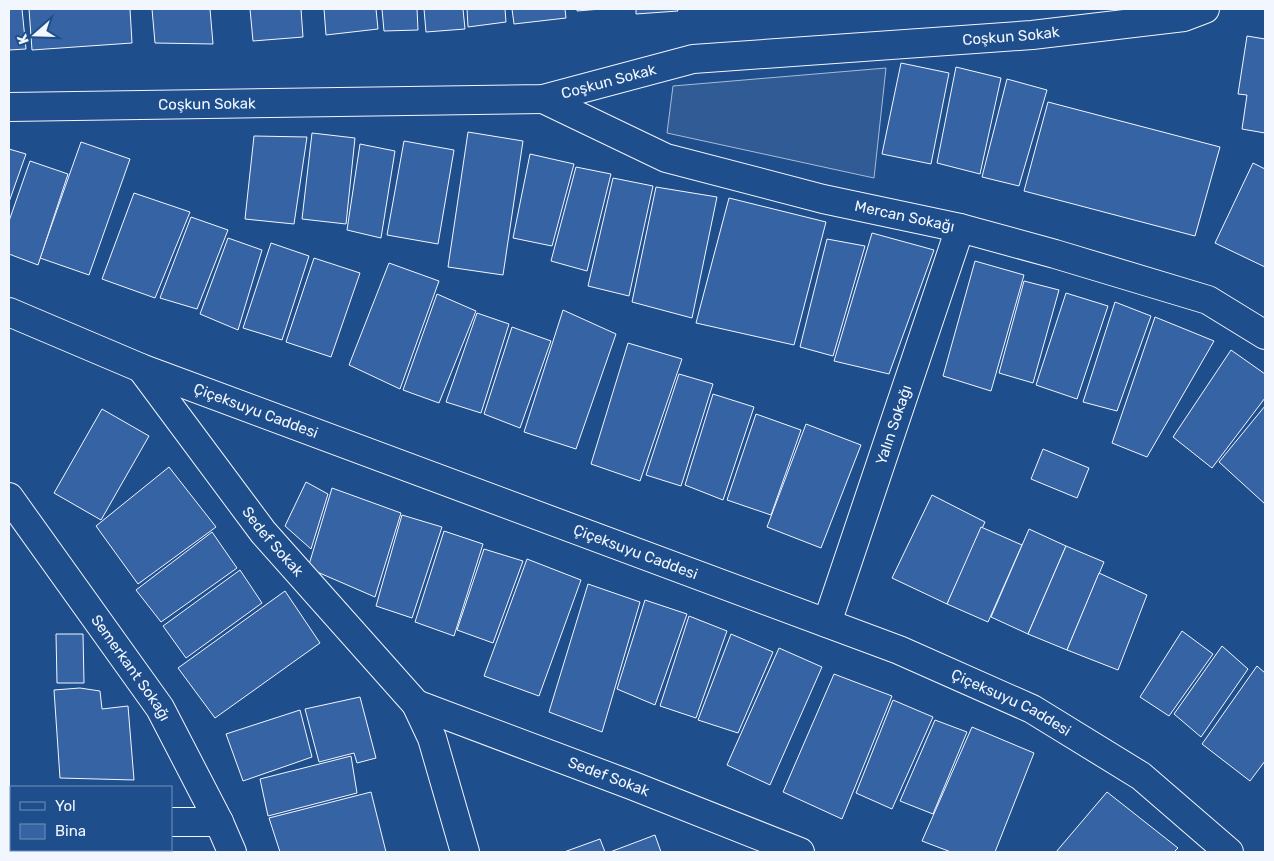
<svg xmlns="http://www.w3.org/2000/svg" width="1274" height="861" viewBox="0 0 1274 861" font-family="Rubik,sans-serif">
  <rect width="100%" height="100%" fill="#1f4e8c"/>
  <!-- built -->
  <path fill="#305b95" stroke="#a8bbd7" d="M886 68 874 178 667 133 673 86Z"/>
  <!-- building -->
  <g fill="#3563a3" stroke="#f2f6ff">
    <path d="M9 9H22L26 49 9 50Z"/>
    <path d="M29 9H130L132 43 32 50Z"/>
    <path d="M152 9H210L213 44 155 43Z"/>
    <path d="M250 9H301L303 37 253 41Z"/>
    <path d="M324 9H376L378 29 326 35Z"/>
    <path d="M382 9H417L418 30 384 31Z"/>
    <path d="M424 9H463L465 29 426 32Z"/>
    <path d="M467 9H505L506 22 468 27Z"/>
    <path d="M512 9H565L566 18 514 24Z"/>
    <path d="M577 9H601L577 11Z"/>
    <path d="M636 9H677L678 11 636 14Z"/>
    <path d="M1247 36 1265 39V133L1242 129 1247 95 1238 94Z"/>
    <path d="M901 63 949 73 931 164 882 154Z"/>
    <path d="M956 67 1001 78 980 174 937 163Z"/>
    <path d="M1007 79 1047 90 1019 186 982 177Z"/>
    <path d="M1048 102 1220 147 1195 236 1024 191Z"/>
    <path d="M468 132 523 141 503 275 448 267Z"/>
    <path d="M312 133 355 138 346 224 302 219Z"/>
    <path d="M254 136 307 137 294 224 245 219Z"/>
    <path d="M404 141 454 150 438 244 387 235Z"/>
    <path d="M81 142 130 159 89 275 40 258Z"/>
    <path d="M360 144 395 151 381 238 347 230Z"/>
    <path d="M9 149 26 154 9 202Z"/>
    <path d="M530 154 574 164 552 246 513 238Z"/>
    <path d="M30 161 68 174 38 265 9 254V221Z"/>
    <path d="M1253 163 1265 169V267L1215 243Z"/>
    <path d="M576 167 611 174 587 271 551 261Z"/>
    <path d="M613 178 653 186 629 296 588 286Z"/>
    <path d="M656 187 717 197 692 318 632 302Z"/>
    <path d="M134 193 190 212 155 298 102 279Z"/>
    <path d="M729 198 826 222 794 345 696 323Z"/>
    <path d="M191 217 228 230 197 309 160 298Z"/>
    <path d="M872 233 934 250 889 374 834 361Z"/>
    <path d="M228 238 262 250 238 330 200 314Z"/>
    <path d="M827 239 865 246 833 356 800 347Z"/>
    <path d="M271 243 309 256 282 340 243 328Z"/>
    <path d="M314 258 360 273 331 357 286 342Z"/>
    <path d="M975 261 1024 275 991 391 943 376Z"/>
    <path d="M389 263 439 281 400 389 349 365Z"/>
    <path d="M1024 281 1059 290 1033 383 999 373Z"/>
    <path d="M1066 293 1108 306 1077 399 1036 385Z"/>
    <path d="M437 294 476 311 439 403 403 390Z"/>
    <path d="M1115 302 1151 316 1117 411 1083 402Z"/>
    <path d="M563 310 616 334 576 449 524 432Z"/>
    <path d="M477 313 509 324 481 413 446 402Z"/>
    <path d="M1155 317 1214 341 1147 457 1112 443Z"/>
    <path d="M512 327 551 341 520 428 484 414Z"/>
    <path d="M628 343 682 359 640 481 591 464Z"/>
    <path d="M1231 350 1265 374V398L1212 468 1173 437Z"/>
    <path d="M679 374 713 384 681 486 646 475Z"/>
    <path d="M713 394 754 407 723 500 685 485Z"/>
    <path d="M1265 406V504L1219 462Z"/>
    <path d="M102 409 149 436 101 520 54 493Z"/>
    <path d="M756 414 801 430 771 515 727 500Z"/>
    <path d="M806 424 861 445 821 548 767 527Z"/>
    <path d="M1043 449 1089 468 1077 498 1031 479Z"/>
    <path d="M169 467 216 527 138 584 96 526Z"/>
    <path d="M306 482 328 494 311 549 285 526Z"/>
    <path d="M332 488 401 513 375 597 308 568Z"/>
    <path d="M932 495 985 522 947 604 892 578Z"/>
    <path d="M402 515 442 527 412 618 376 606Z"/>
    <path d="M981 527 1022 545 988 622 947 604Z"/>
    <path d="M1029 529 1066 546 1028 634 991 617Z"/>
    <path d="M444 531 483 544 454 636 415 622Z"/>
    <path d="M212 532 237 568 161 622 136 590Z"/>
    <path d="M1066 546 1104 562 1067 650 1028 634Z"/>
    <path d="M484 549 523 561 493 643 457 630Z"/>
    <path d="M527 559 581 580 539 696 484 676Z"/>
    <path d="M240 570 262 603 186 658 163 626Z"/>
    <path d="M1099 573 1147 595 1118 670 1067 650Z"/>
    <path d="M588 584 640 602 602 732 549 712Z"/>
    <path d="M285 591 320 643 215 718 178 668Z"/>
    <path d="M645 600 687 614 655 705 617 689Z"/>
    <path d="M689 616 727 631 696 718 660 706Z"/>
    <path d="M1182 631 1213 654 1169 716 1140 697Z"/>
    <path d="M56 634H83L84 683H57Z"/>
    <path d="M731 634 773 652 738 733 698 720Z"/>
    <path d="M1222 646 1248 669 1201 737 1174 714Z"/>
    <path d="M779 648 822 667 770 785 727 765Z"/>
    <path d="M1257 666 1265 673V761L1250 781 1202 744Z"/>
    <path d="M834 674 892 696 842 819 783 792Z"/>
    <path d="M80 688 100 691 102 709 128 706 134 780 60 778 54 690Z"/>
    <path d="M360 697 376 758 357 763 354 753 319 762 305 709Z"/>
    <path d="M893 700 933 717 892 809 856 793Z"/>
    <path d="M300 710 312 757 243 781 226 734Z"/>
    <path d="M935 720 967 732 933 814 900 801Z"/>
    <path d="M972 727 1034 753 995 852H951L922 841Z"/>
    <path d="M351 756 357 793 268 816 260 779Z"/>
    <path d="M371 792 386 852H280L269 818Z"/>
    <path d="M1107 792 1178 848 1174 852H1056Z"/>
    <path d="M655 835 661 852H610Z"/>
    <path d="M600 839 605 852H564Z"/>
  </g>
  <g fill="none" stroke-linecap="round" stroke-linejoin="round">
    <defs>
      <g id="minor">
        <path id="s1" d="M543 99 666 158 823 199 960 228 1055 254 1208 300 1265 335"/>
        <path id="s2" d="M9 107 543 99 693 59 1032 35 1184 17 1205 9"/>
        <path id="s3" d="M9 312 141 368 899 650 1032 709 1141 776 1229 852"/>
        <path id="s4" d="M141 368 263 532 416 704 432 738 465 852"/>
        <path id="s5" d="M9 497 160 708 219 822 232 852"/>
        <path id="s6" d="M827 623 960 228"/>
        <path id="s7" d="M416 704 631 785 800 852"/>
        <path d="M9 821H11"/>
        <path d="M171 822H219"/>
      </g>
    </defs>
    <!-- minor casing -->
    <use href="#minor" stroke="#f2f6ff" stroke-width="30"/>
    <!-- minor -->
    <use href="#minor" stroke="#1f4e8c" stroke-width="28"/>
  </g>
  <g text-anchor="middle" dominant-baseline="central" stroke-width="4" stroke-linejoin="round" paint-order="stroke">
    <!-- street labels -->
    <g font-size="15" fill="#f2f6ff" stroke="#1f4e8c">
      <text stroke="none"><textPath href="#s2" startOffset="1008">Coşkun Sokak</textPath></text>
      <text stroke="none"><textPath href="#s2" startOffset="602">Coşkun Sokak</textPath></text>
      <text stroke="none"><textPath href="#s2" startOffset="198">Coşkun Sokak</textPath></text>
      <text stroke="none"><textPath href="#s1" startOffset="382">Mercan Sokağı</textPath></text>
      <text stroke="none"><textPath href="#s3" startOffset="266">Çiçeksuyu Caddesi</textPath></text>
      <text stroke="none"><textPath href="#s6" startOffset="209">Yalın Sokağı</textPath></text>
      <text stroke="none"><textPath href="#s4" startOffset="218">Sedef Sokak</textPath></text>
      <text stroke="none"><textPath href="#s3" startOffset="671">Çiçeksuyu Caddesi</textPath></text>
      <text stroke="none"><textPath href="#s5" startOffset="210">Semerkant Sokağı</textPath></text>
      <text stroke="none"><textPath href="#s3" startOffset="1076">Çiçeksuyu Caddesi</textPath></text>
      <text stroke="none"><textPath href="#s7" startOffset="206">Sedef Sokak</textPath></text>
    </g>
  </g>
  <!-- border -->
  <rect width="1274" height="861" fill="none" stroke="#f2f6ff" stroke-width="20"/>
  <!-- legend -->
  <rect x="10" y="786" width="162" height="65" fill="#1f4e8c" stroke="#7391ba"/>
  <rect x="20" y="802" width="25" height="8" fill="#1f4e8c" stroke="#7391ba"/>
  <text x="55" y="811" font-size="15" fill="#f2f6ff">Yol</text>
  <rect x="20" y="824" width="25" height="15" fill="#3563a3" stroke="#7391ba"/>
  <text x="55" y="836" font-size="15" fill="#f2f6ff">Bina</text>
  <!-- north arrow -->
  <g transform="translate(35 35) rotate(250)" stroke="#1f4e8c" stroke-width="4" paint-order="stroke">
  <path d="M0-4L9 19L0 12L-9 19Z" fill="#f2f6ff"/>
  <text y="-8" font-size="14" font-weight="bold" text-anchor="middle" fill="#f2f6ff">K</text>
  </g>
</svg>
